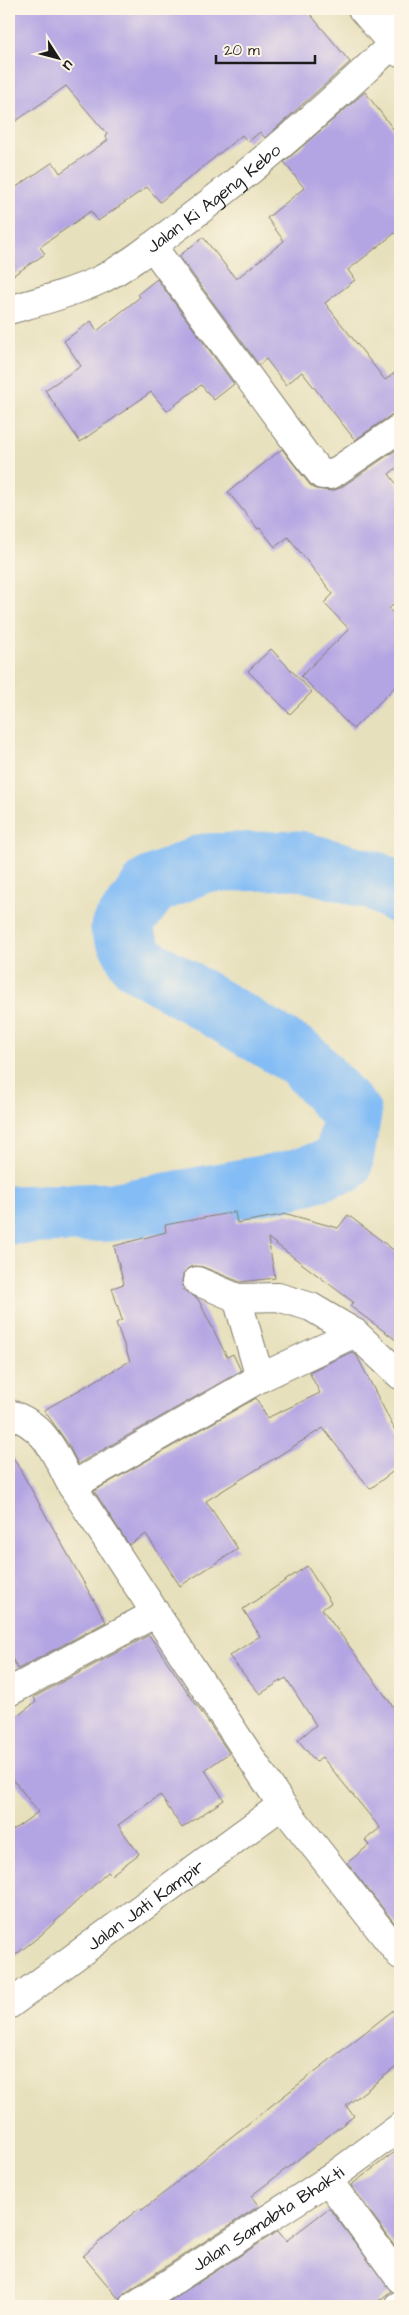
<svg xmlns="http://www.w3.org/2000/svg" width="409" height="2315" viewBox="0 0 409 2315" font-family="'Architects Daughter',sans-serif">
  <rect width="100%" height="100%" fill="#fcf5e5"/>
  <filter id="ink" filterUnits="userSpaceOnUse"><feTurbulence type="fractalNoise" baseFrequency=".02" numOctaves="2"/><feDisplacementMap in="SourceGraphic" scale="10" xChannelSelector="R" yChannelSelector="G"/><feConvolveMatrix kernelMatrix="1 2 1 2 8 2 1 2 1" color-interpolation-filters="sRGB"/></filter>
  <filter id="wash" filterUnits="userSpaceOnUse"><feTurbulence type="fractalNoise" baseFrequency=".0096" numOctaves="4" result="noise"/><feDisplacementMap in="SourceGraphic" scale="20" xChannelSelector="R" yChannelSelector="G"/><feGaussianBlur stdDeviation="1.12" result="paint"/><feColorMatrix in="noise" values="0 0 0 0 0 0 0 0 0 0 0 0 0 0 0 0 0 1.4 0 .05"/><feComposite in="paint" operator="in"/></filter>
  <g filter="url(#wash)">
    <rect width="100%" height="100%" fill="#e7e0bc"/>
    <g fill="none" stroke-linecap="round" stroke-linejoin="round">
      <!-- river -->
      <path stroke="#84bdf5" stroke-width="59" d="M9 1215 112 1212 290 1180 343 1164 352 1114 302 1059 138 962 120 928 151 886 204 863 298 860 375 881 400 895"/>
    </g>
    <g id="blocks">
      <!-- building -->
      <g fill="#b3a4e3">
        <path d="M9 9H306L350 62 265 138 260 132 248 142 242 135 160 202 147 187 98 221 91 211 40 247 45 254 9 278V192L53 162 60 173 108 140 105 136 107 134 66 86 9 126Z"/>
        <path d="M365 92 400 138V229L348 270 355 280 325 303 385 380 400 369V413L391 415 355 440 302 372 286 385 266 359 259 365 179 256 203 237 236 279 284 241 267 218 304 188 284 162Z"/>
        <path d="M157 279 234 384 214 400 201 385 167 411 151 392 80 442 45 390 81 366 64 341 91 321 97 331 140 297 138 294Z"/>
        <path d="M400 447V465L389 474 400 489V598L389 609 400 621V682L353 729 301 676 349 629 324 603 333 594 288 537 275 547 260 528 258 529 228 492 282 449 310 485 316 489 331 491 340 488Z"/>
        <path d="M271 649 312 692 290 714 248 671Z"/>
        <path d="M235 1212 237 1223 287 1214 338 1228 348 1215 400 1255V1343L350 1306 353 1302 268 1238 275 1278 240 1282 203 1267 195 1266 188 1268 183 1274 182 1282 184 1290 198 1299 227 1357 233 1354 241 1371 78 1464 68 1444 44 1410 130 1361 116 1323 122 1320 112 1288 124 1284 114 1246 166 1232 165 1225Z"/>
        <path d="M352 1352 357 1356 400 1440V1466L370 1489 323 1428 206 1501 238 1549 180 1586 146 1534 129 1545 94 1491 256 1398 267 1418 320 1393 309 1372Z"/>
        <path d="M9 1450 106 1622 18 1669 9 1653Z"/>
        <path d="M307 1566 331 1603 322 1609 400 1716V1930L347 1863 369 1845 365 1840 380 1828 322 1757 316 1762 298 1740 316 1725 286 1678 260 1694 229 1656 260 1636 243 1609Z"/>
        <path d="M149 1635 229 1753 205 1770 224 1800 182 1828 160 1795 118 1825 139 1854 111 1875 108 1872 41 1935 9 1960V1833L38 1812 9 1774V1722L36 1702 34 1697Z"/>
        <path d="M400 2005V2064L346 2106 354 2116 251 2196 259 2206 125 2293 120 2300 83 2256 122 2222 140 2208 142 2210 169 2189 212 2152Z"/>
        <path d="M400 2148V2253L351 2185Z"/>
        <path d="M329 2208 391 2291 372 2306H162L278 2231 286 2241Z"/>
      </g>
    </g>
  </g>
  <g filter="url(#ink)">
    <use href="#blocks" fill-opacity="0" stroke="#827e6c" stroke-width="1"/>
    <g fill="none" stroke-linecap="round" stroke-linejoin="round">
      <defs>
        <g id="street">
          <path d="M382 31 400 14"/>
          <path d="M152 246 305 454 322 475H331L400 428"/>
          <path id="s1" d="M9 310C41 301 72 293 102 279 130 265 157 242 183 223 257 168 326 107 393 44"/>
          <path d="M197 1281 237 1298 278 1297 311 1307 355 1333 400 1375"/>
          <path d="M237 1298 260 1378"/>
          <path d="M9 1414C46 1425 55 1454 72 1486L282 1805"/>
          <path d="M72 1486 260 1378 355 1333"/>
          <path d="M9 1692 156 1613"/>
          <path d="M328 2180 400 2279"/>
          <path id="s2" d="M134 2306 328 2180 400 2127"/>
          <path d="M398 2306 400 2305"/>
        </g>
        <g id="secondary">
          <path d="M362 9 400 53"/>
          <path id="s3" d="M9 2005 282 1805 400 1955"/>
        </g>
      </defs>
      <!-- street casing -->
      <use href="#street" stroke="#827e6c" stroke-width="30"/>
      <!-- secondary casing -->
      <use href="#secondary" stroke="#827e6c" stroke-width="30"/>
      <!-- street -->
      <use href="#street" stroke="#fff" stroke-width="28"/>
      <!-- secondary -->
      <use href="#secondary" stroke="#fff" stroke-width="28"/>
    </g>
  </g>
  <g text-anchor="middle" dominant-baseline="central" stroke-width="4" stroke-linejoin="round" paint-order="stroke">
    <!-- street labels -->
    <g font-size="18" fill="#1c1c1c" stroke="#fcf5e5">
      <text stroke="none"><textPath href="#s1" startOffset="236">Jalan Ki Ageng Kebo</textPath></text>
      <text stroke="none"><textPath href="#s3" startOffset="169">Jalan Jati Kampir</textPath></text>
      <text stroke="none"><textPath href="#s2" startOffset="160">Jalan Samabta Bhakti</textPath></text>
    </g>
  </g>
  <!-- margin -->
  <rect width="409" height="2315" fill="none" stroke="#fcf5e5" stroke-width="30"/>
  <!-- north arrow -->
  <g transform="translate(58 58) rotate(126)" stroke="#fcf5e5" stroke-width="4" paint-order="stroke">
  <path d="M0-4L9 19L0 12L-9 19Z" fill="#1c1c1c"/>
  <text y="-8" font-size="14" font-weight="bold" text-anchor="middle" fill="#1c1c1c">U</text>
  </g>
  <!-- scale -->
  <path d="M216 55v8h99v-8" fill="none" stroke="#1c1c1c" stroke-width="2.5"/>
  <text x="224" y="55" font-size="15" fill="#1c1c1c" stroke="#fcf5e5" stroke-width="4" paint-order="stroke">20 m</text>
</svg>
